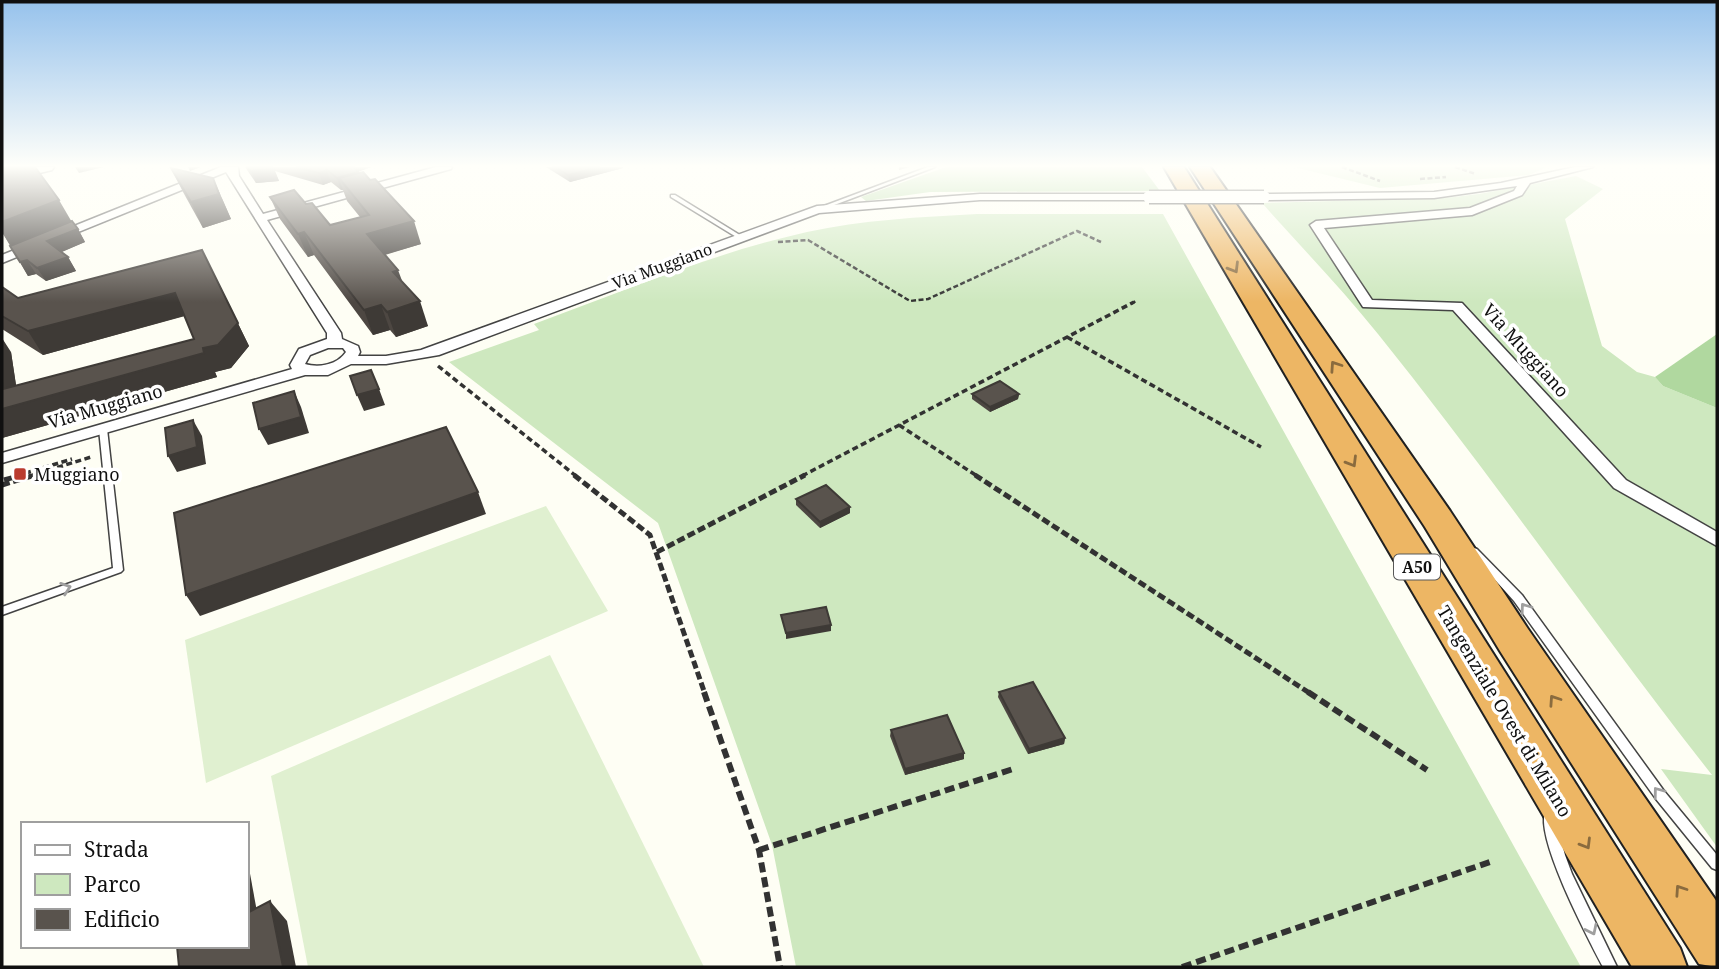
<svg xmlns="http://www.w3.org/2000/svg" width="1719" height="969" viewBox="0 0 1719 969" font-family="'Noto Serif',serif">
  <rect width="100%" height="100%" fill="#fefef4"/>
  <!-- green -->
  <g fill="#cee8bf">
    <path d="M1294 167H1547L1529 175 1380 188Z"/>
    <path d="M1576 176 1603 189 1565 219 1602 346 1637 372 1655 377 1663 386 1717 408V847L1661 769 1712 775C1598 630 1494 478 1378 334 1342 289 1301 247 1262 203L1445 198 1479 194Z"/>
    <path d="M977 214H1163L1581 967H796L772 845 658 523 449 362 539 330 534 324C624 291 713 253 807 232 862 220 920 217 977 214Z"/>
  </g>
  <!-- forest -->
  <g fill="#b0d89f">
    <path d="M946 167H1142L1160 191 930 192 866 201 861 197Z"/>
    <path d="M1717 334V408L1663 386 1655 377Z"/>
  </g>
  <!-- pitch -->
  <g fill="#e0f0d0">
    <path d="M546 506 608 611 206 783 185 640Z"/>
    <path d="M550 655 704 967H308L271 776Z"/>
  </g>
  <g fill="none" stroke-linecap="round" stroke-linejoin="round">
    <defs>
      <g id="service">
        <path d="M928 167H935L821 210 816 209Z"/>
        <path d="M671 195H675L743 237 738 238 671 197Z"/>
        <path d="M103 426 107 429 123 570 121 572 2 615V607L113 568 99 429Z"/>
        <path d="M1474 548 1477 549 1522 595 1664 791 1717 855V870L1712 868 1656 799 1514 601 1471 553 1469 551 1471 549Z"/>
        <path d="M1549 810 1553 812 1565 855 1572 874 1617 967H1603C1588 938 1536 840 1545 812Z"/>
      </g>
      <g id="minor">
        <path d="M221 167H238L239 176 263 214 436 167H452L451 169 267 220 341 333 342 339 358 346 360 352 358 356H386L421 350 817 206 980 194H1149L1155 197 1149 200H980L819 213 439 355 386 364H351L328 375H305L2 463V453L292 369 290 365 299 349 327 339V333L226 172 2 263V255ZM328 348H343L346 352C337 365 319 368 305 364L310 355Z"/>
        <path d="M1575 167H1593L1530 183 1522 195 1472 215 1324 228 1372 300 1462 303 1626 480 1717 532V546L1614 488 1453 310 1363 307 1310 225 1316 221 1470 208 1514 191 1517 186 1434 198 1264 200 1258 197 1264 194 1434 192 1501 183Z"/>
      </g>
      <path id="tertiary" d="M31 167H54L52 170 2 182V174Z"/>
      <g id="motorway">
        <path d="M1164 167H1184L1680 948 1687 967H1632Z"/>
        <path d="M1190 167H1210L1450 511 1528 629 1717 902V967L1699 964 1500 651 1425 527Z"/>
      </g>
    </defs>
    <!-- service casing -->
    <use href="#service" stroke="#434343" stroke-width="3"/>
    <!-- minor casing -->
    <use href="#minor" stroke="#434343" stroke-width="3"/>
    <!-- tertiary casing -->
    <use href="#tertiary" stroke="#434343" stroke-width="3"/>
    <!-- motorway casing -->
    <use href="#motorway" stroke="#212121" stroke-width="4"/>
    <!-- path-far3 -->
    <g stroke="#323232" stroke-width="2.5" stroke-dasharray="5 2.5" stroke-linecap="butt">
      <path d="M1342 167 1380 181"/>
      <path d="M1455 167 1476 174"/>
      <path d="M1420 179 1446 177"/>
      <path d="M778 242 808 240 910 301 928 299 1077 231 1101 242"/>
      <path d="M1131 304 1136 301"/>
    </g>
    <!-- path-far2 -->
    <g stroke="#323232" stroke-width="3.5" stroke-dasharray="6 3.5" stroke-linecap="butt">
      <path d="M1067 337 1261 447"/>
      <path d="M438 366 576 476"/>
      <path d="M899 425 977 476"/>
      <path d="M16 476 72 459"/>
      <path d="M30 476 91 457"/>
      <path d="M802 476 1134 302"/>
    </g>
    <!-- path-far1 -->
    <g stroke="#323232" stroke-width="5" stroke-dasharray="8 3.5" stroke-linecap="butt">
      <path d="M574 475 650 535 705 694"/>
      <path d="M975 475 1311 694"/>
      <path d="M4 480 22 475"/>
      <path d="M2 485 35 475"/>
      <path d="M657 552 805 475"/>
    </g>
    <!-- path -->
    <g stroke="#323232" stroke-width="6" stroke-dasharray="10 5" stroke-linecap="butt">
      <path d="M704 692 759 850 780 967"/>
      <path d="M1308 692 1427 770"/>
      <path d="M759 850 1013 769"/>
      <path d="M1182 967 1490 862"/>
    </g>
    <!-- service -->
    <use href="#service" fill="#fff" fill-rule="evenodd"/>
    <!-- minor -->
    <use href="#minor" fill="#fff" fill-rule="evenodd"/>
    <!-- tertiary -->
    <use href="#tertiary" fill="#fff" fill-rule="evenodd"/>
    <!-- motorway -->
    <use href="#motorway" fill="#edb664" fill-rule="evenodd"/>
    <defs>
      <path id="minor-bridge" d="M1149 197H1264"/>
    </defs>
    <!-- minor-bridge casing -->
    <use href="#minor-bridge" stroke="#434343" stroke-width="15" stroke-linecap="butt"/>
    <!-- minor-bridge -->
    <use href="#minor-bridge" stroke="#fff" stroke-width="12"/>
  </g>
  <!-- wall -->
  <g fill="#4d4742">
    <path d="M2 167 71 221 78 229 85 242 61 252 68 257 76 271 46 281 36 274 28 276 2 232Z"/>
    <path d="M245 167H371L358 172 421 244 385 255 428 326 396 337 390 330 373 335 314 255 308 257 280 219 270 197 306 204 330 225 360 217 347 201 343 190H341L331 182 323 185 275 171 279 181 256 183Z"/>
    <path d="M546 167H623V168L570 182Z"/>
    <path d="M171 168 213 178 231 219 203 228 183 192Z"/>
    <path d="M202 250 249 346 231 368 215 372 217 377 2 438 11 352 16 386 194 339 185 316 43 355 2 329V287L18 298Z"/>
    <path d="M972 394H1019L1018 399 990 412 972 399Z"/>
    <path d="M796 499 850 507V513L820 528 796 505Z"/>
    <path d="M999 692 1065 738 1064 744 1028 754 998 697Z"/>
    <path d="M891 730 964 759 905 775 890 736Z"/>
  </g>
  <!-- shaded-wall -->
  <g fill="#3e3a36">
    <path d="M75 167H104L79 173Z"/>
    <path d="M188 167H201L190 171Z"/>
    <path d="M351 167H371L339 178 343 190H341L337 178Z"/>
    <path d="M600 167 623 168 570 182 568 175Z"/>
    <path d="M899 167H910L899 170Z"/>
    <path d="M274 169 279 181 256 183 251 171Z"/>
    <path d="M327 170 331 182 323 185 319 173Z"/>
    <path d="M213 178 231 219 203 228 191 202Z"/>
    <path d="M59 200 73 224 12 248 2 232V222Z"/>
    <path d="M414 221 421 244 376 257 367 234Z"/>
    <path d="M78 229 85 242 55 255 47 241Z"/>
    <path d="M304 232 314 255 308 257 298 234Z"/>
    <path d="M202 250 249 346 231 368 215 372 217 377 2 438V338L11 352 19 404 203 348Z"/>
    <path d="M68 257 76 271 46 281 37 268Z"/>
    <path d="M27 260 36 274 28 276 20 262Z"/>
    <path d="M398 270 407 294 393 272Z"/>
    <path d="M175 293 187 315 43 355 28 331Z"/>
    <path d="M420 301 428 326 396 337 387 312Z"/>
    <path d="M381 305 390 330 373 335 364 310Z"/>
    <path d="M379 389 385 405 364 411 357 395Z"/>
    <path d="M294 391 301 407 309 433 268 445 259 429Z"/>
    <path d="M1019 394 1018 399 990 412V407Z"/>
    <path d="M193 420 202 436 206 464 177 472 168 456Z"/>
    <path d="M478 492 486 514 200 616 186 595Z"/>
    <path d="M850 507V513L820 528V522Z"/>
    <path d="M831 625V631L786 639V633Z"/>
    <path d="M1065 738 1064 744 1028 754 1029 749Z"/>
    <path d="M964 753V759L905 775V769Z"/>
    <path d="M247 857 261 934 247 919Z"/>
    <path d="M270 901 287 921 296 967H283Z"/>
  </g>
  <!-- building -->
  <g fill="#59534d" stroke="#3e3a36" stroke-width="2">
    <path d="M2 167H35L59 200 2 222Z"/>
    <path d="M248 167H272L274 169 251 171Z"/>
    <path d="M296 167H354L358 172 337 178 327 170 319 173Z"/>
    <path d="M555 167H600L568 175Z"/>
    <path d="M171 168 213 178 219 194 191 202Z"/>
    <path d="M363 172 370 180 375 179 414 221 367 234 398 270 393 272 420 301 387 312 381 305 364 310 304 232 298 234 270 197 294 190 306 204 312 203 330 225 369 215 339 178Z"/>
    <path d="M72 221 78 229 47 241 68 257 37 268 27 260 20 262 10 246Z"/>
    <path d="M202 250 238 323 218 345 203 348 204 353 2 409V382L3 389 194 339 175 293 28 331 2 316V287L18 298Z"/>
    <path d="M371 370 379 389 357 395 350 376Z"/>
    <path d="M1000 381 1019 394 990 407 972 394Z"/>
    <path d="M294 391 301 417 259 429 253 403Z"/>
    <path d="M193 420 197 447 168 456 165 428Z"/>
    <path d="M446 427 478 492 186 595 174 513Z"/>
    <path d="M826 485 850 507 820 522 796 499Z"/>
    <path d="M826 607 831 625 786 633 781 615Z"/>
    <path d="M1033 682 1065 738 1029 749 999 692Z"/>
    <path d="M947 715 964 753 905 769 891 730Z"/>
    <path d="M270 901 283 967H179L177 946H247V913Z"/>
  </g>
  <!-- one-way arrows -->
  <defs><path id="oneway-chevron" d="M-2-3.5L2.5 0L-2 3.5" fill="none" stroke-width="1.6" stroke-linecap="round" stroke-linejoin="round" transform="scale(1.75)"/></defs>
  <g stroke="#8a6b3e">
    <use href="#oneway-chevron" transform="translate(1234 268) rotate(59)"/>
    <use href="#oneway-chevron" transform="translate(1335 366) rotate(-124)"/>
    <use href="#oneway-chevron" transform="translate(1352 462) rotate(59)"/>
    <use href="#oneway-chevron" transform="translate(1554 700) rotate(-124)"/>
    <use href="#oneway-chevron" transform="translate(1586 844) rotate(59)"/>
    <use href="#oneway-chevron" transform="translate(1680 890) rotate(-124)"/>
  </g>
  <g stroke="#9f9f9f">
    <use href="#oneway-chevron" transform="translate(66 588) rotate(-19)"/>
    <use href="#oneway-chevron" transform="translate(1525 608) rotate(-126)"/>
    <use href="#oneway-chevron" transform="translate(1658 792) rotate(-127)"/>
    <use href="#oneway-chevron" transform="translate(1592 930) rotate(64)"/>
  </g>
  <!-- sky -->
  <linearGradient id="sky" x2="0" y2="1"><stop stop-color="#96c2ec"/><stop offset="0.55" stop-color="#fffffa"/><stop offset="1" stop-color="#fffffa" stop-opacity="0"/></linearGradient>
  <rect width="1719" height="302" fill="url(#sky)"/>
  <!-- markers -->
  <rect fill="#ba3b2e" stroke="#fff" stroke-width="2.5" x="13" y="467" width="14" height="14" rx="3.5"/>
  <g text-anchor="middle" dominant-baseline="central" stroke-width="7" stroke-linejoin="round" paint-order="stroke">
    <!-- far-street labels -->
    <g font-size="16" fill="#101010" stroke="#fff">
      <text transform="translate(662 266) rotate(-20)">Via Muggiano</text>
    </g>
    <!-- shield labels -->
    <rect fill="#fff" stroke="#585858" stroke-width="2" x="1394" y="554.5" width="46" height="25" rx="5"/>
    <g font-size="16" font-weight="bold" fill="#101010">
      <text x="1417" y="567">A50</text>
    </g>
    <!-- street labels -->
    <g font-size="18" fill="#101010" stroke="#fff">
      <text transform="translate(1526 350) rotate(48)">Via Muggiano</text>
      <text transform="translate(105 406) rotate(-16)">Via Muggiano</text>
      <text transform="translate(1505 711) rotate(59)">Tangenziale Ovest di Milano</text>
    </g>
    <!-- poi labels -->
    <g font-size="18" fill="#101010" stroke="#fff" text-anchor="start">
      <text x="34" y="474">Muggiano</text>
    </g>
  </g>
  <!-- border -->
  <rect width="1719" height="969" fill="none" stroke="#101010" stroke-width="7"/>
  <!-- legend -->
  <rect x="21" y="822" width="228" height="126" fill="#ffffff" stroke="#9f9f9f" stroke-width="2"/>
  <rect x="35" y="845" width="35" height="10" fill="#ffffff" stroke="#9f9f9f" stroke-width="2"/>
  <text x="84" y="857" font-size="21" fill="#101010">Strada</text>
  <rect x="35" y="874" width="35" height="21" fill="#cee8bf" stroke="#9f9f9f" stroke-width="2"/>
  <text x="84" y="892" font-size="21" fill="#101010">Parco</text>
  <rect x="35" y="909" width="35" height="21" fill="#59534d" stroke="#9f9f9f" stroke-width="2"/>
  <text x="84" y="927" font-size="21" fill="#101010">Edificio</text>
</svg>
